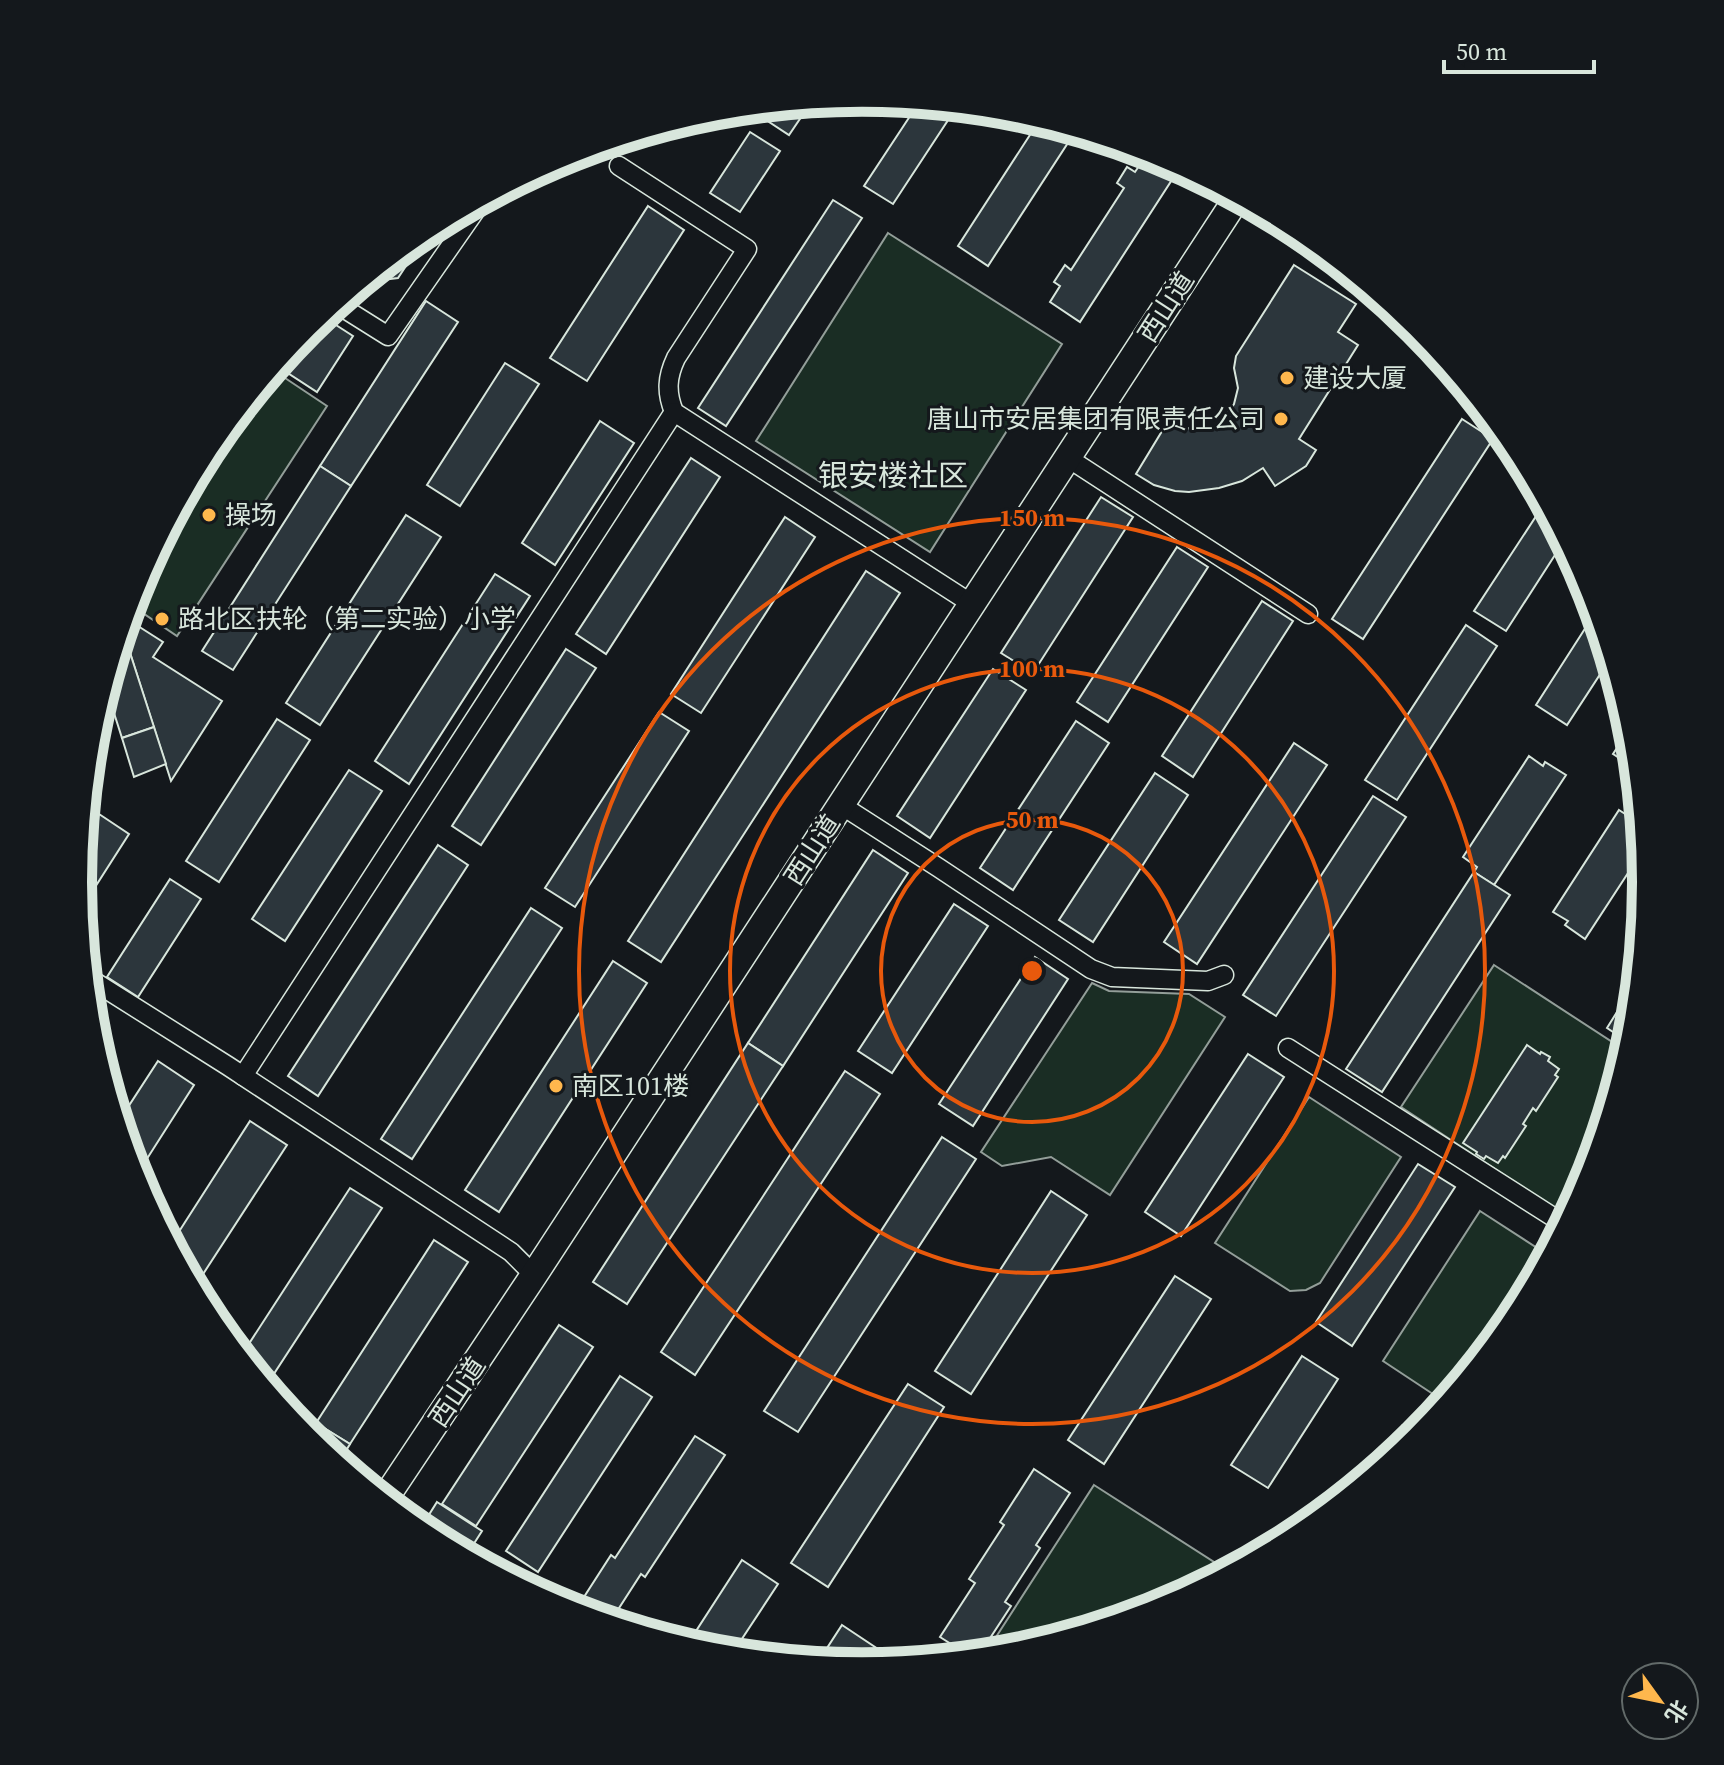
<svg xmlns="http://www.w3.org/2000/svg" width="1724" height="1765" viewBox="0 0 1724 1765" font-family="'Source Serif 4','Noto Sans SC',serif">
  <rect width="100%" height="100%" fill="#14181c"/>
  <!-- green -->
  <g fill="#1a2d24" stroke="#939e99" stroke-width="2">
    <path d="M888 233 1062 344 930 552 756 441Z"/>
    <path d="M273 370 327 406 177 636 131 605 138 582 210 447Z"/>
    <path d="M1494 965 1626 1051 1592 1163 1560 1212 1401 1107Z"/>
    <path d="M1092 983 1109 991 1189 994 1225 1017 1110 1195 1051 1157 1002 1166 981 1152Z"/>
    <path d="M1309 1097 1401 1157 1320 1283 1306 1290 1290 1291 1215 1243Z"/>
    <path d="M1480 1211 1548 1255 1514 1318 1445 1402 1383 1361Z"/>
    <path d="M1094 1485 1228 1571 1162 1607 1015 1652 985 1654Z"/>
  </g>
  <!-- building -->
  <g fill="#2c363c" stroke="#d8e6dc" stroke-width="2">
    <path d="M810 104 789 135 763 118 770 108Z"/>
    <path d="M918 104 956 108 893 204 864 186Z"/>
    <path d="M1039 121 1075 132 988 266 958 246Z"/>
    <path d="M655 130 646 144 634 136Z"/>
    <path d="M750 132 780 151 740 212 710 193Z"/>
    <path d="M1147 154 1177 172 1080 322 1050 302 1060 286 1054 282 1065 265 1071 270 1124 188 1117 183 1127 167 1135 172Z"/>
    <path d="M833 200 862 218 726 426 698 408Z"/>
    <path d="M648 206 684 230 587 381 550 358Z"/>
    <path d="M431 228 398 278 374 281 369 278Z"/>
    <path d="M1294 265 1356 304 1338 332 1358 345 1299 439 1316 450 1306 466 1275 486 1263 468 1242 481 1219 488 1189 492 1175 491 1154 485 1136 474 1170 418 1186 428 1202 430 1215 426 1224 418 1234 404 1238 388 1234 368 1236 356Z"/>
    <path d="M426 301 458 322 351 486 320 466Z"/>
    <path d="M322 316 353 336 317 392 277 366 308 328Z"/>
    <path d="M505 363 539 384 460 506 427 485Z"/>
    <path d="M1462 419 1493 439 1363 639 1332 619Z"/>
    <path d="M600 421 634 443 555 565 522 543Z"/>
    <path d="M691 458 720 477 606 654 576 634Z"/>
    <path d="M320 466 351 486 233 670 202 651Z"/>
    <path d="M1101 497 1133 517 1033 673 1001 653Z"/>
    <path d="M1544 504 1564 541 1506 631 1474 611Z"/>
    <path d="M406 515 441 537 320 725 286 703Z"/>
    <path d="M785 517 815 537 701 713 671 694Z"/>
    <path d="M1177 547 1208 567 1108 722 1077 702Z"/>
    <path d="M866 571 900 593 661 962 628 941Z"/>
    <path d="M495 574 530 596 409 784 375 761Z"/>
    <path d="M1262 601 1293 621 1193 777 1162 756Z"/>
    <path d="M1595 613 1610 659 1567 725 1536 705Z"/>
    <path d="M127 619 163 642 153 657 222 701 171 781 123 631Z"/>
    <path d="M1466 625 1497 646 1397 800 1365 780Z"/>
    <path d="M123 631 154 727 122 738 106 688Z"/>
    <path d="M566 649 596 668 481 845 452 826Z"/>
    <path d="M993 669 1026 690 930 838 897 816Z"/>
    <path d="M659 712 689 731 575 907 545 888Z"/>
    <path d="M277 719 310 740 219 882 186 861Z"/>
    <path d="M1076 721 1109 743 1013 890 980 868Z"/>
    <path d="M154 727 166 764 134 777 122 738Z"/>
    <path d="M1630 728 1631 730 1635 768 1613 754Z"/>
    <path d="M1294 743 1327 765 1197 964 1164 942Z"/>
    <path d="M1529 756 1543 766 1545 762 1566 775 1494 885 1474 872 1477 867 1463 857Z"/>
    <path d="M349 770 382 791 285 941 252 919Z"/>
    <path d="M1155 773 1188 795 1093 942 1059 920Z"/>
    <path d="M1373 796 1406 817 1276 1016 1243 995Z"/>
    <path d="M1619 810 1633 819 1635 815 1640 818 1643 850 1585 939 1565 925 1568 921 1553 912Z"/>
    <path d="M99 814 129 834 81 909 78 882 82 840Z"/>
    <path d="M438 845 468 865 318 1096 288 1076Z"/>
    <path d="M873 850 908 873 783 1066 748 1043Z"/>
    <path d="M1474 872 1510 895 1382 1092 1346 1069Z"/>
    <path d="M170 879 201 899 138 997 107 977Z"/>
    <path d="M954 904 988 926 892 1073 858 1051Z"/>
    <path d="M531 908 562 928 412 1159 381 1139Z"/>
    <path d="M1035 957 1068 979 973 1126 939 1104Z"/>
    <path d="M613 961 647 983 499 1212 465 1190Z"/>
    <path d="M1632 988 1635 990 1631 1036 1626 1052 1618 1045 1619 1036 1607 1028Z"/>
    <path d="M91 1018 104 1027 95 1041 93 1035Z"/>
    <path d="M748 1043 783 1066 627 1304 593 1282Z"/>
    <path d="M1527 1045 1540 1054 1541 1052 1550 1057 1548 1061 1559 1069 1555 1075 1558 1077 1536 1111 1533 1108 1523 1124 1526 1126 1505 1158 1503 1156 1498 1163 1486 1156 1484 1159 1476 1154 1477 1152 1463 1143Z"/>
    <path d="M1248 1054 1284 1077 1181 1236 1145 1212Z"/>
    <path d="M158 1061 194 1085 136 1176 119 1121Z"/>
    <path d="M845 1071 880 1094 695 1375 661 1352Z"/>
    <path d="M250 1121 287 1145 194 1288 171 1244Z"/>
    <path d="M942 1137 976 1159 798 1432 764 1411Z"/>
    <path d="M1418 1164 1455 1187 1352 1346 1316 1322Z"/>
    <path d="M350 1188 382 1208 266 1386 241 1356Z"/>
    <path d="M1051 1191 1087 1215 971 1394 935 1371Z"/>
    <path d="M434 1240 468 1262 350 1444 316 1423Z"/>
    <path d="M1175 1276 1211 1299 1104 1464 1068 1440Z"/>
    <path d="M559 1325 593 1347 476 1526 442 1504Z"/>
    <path d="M1302 1356 1338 1379 1268 1488 1231 1465Z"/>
    <path d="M620 1376 652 1397 538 1572 506 1551Z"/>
    <path d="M908 1384 944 1407 828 1587 791 1563Z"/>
    <path d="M316 1423 350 1444 339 1462 307 1436Z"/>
    <path d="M1402 1426 1417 1436 1372 1473Z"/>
    <path d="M695 1436 725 1455 645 1577 641 1574 610 1622 575 1611 611 1555 615 1558Z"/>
    <path d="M1034 1469 1070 1493 1036 1545 1040 1548 1005 1602 1011 1606 979 1655 970 1656 940 1637 975 1583 969 1579 1004 1525 1000 1522Z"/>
    <path d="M437 1502 482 1531 466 1556 420 1529Z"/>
    <path d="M742 1560 778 1584 732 1654 709 1651 687 1645Z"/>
    <path d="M842 1625 878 1649 866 1666 818 1662Z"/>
  </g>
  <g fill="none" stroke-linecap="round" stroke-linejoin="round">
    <defs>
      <g id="street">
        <path d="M619 166 747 249 676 358C667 377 666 392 674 412L972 604"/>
        <path d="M337 304 388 336 482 201"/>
        <path d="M1068 458 1308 614"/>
        <path d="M841 805 939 868 1091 969 1112 977 1208 981 1224 975"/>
        <path d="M87 977 228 1066 511 1252 534 1275"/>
        <path d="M1288 1048 1564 1224"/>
        <path d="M243 1076 674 412"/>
      </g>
      <path id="secondary" d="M384 1500 534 1275 1237 198"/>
    </defs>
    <!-- street casing -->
    <use href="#street" stroke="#d8e6dc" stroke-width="21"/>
    <!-- secondary casing -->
    <use href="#secondary" stroke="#d8e6dc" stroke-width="29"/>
    <!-- street -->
    <use href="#street" stroke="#14181c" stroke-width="18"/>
    <!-- secondary -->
    <use href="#secondary" stroke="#14181c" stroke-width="26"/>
  </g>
  <!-- distance rings -->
  <g fill="none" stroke="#e8590c" stroke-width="4">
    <circle cx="1032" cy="971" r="151"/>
    <circle cx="1032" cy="971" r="302"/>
    <circle cx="1032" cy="971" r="453"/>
  </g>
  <!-- markers -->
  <g fill="#ffb74d" stroke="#14181c" stroke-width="3">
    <circle cx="1287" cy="378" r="8"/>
    <circle cx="1281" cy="419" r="8"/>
    <circle cx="209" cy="515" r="8"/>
    <circle cx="162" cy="619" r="8"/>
    <circle cx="556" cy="1086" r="8"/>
  </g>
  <g text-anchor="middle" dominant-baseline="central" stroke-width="6" stroke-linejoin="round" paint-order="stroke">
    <!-- street labels -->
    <g font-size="26" fill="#d8e6dc" stroke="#14181c">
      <text transform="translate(1166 307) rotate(-57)">西山道</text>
      <text transform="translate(812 850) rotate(-57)">西山道</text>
      <text transform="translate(457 1392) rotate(-56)">西山道</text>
    </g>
    <!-- poi labels -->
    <g font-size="26" fill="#d8e6dc" stroke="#14181c" text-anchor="start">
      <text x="1303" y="378">建设大厦</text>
      <text x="1265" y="419" text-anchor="end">唐山市安居集团有限责任公司</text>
      <text x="225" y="515">操场</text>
      <text x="178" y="619">路北区扶轮（第二实验）小学</text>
      <text x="572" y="1086">南区101楼</text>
    </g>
    <!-- quarter labels -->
    <g font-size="30" fill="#d8e6dc" stroke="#14181c">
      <text x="893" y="475">银安楼社区</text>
    </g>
  </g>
  <!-- crop -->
  <path d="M0 0H1724V1765H0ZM92 882a770 770 0 1 1 1540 0a770 770 0 1 1-1540 0Z" fill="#14181c" fill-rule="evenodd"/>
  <path fill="none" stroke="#d8e6dc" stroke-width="10" d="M92 882a770 770 0 1 1 1540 0a770 770 0 1 1-1540 0Z"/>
  <circle cx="1032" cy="971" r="12" fill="#e8590c" stroke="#14181c" stroke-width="4"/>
  <g font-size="24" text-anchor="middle" font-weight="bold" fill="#e8590c" stroke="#14181c" stroke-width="6" stroke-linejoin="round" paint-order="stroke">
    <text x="1032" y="526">150 m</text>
    <text x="1032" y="677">100 m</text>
    <text x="1032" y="828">50 m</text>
  </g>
  <!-- north arrow -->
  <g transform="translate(1660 1701) rotate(123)"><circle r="38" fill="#14181c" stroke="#626a69" stroke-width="2"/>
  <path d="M0-6L14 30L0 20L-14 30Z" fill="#ffb74d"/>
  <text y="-12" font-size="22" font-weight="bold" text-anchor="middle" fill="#d8e6dc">北</text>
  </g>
  <!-- scale -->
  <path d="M1444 60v12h150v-12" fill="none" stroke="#d8e6dc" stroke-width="4"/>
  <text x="1456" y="60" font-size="24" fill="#d8e6dc" stroke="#14181c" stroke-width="6" paint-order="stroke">50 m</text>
</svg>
